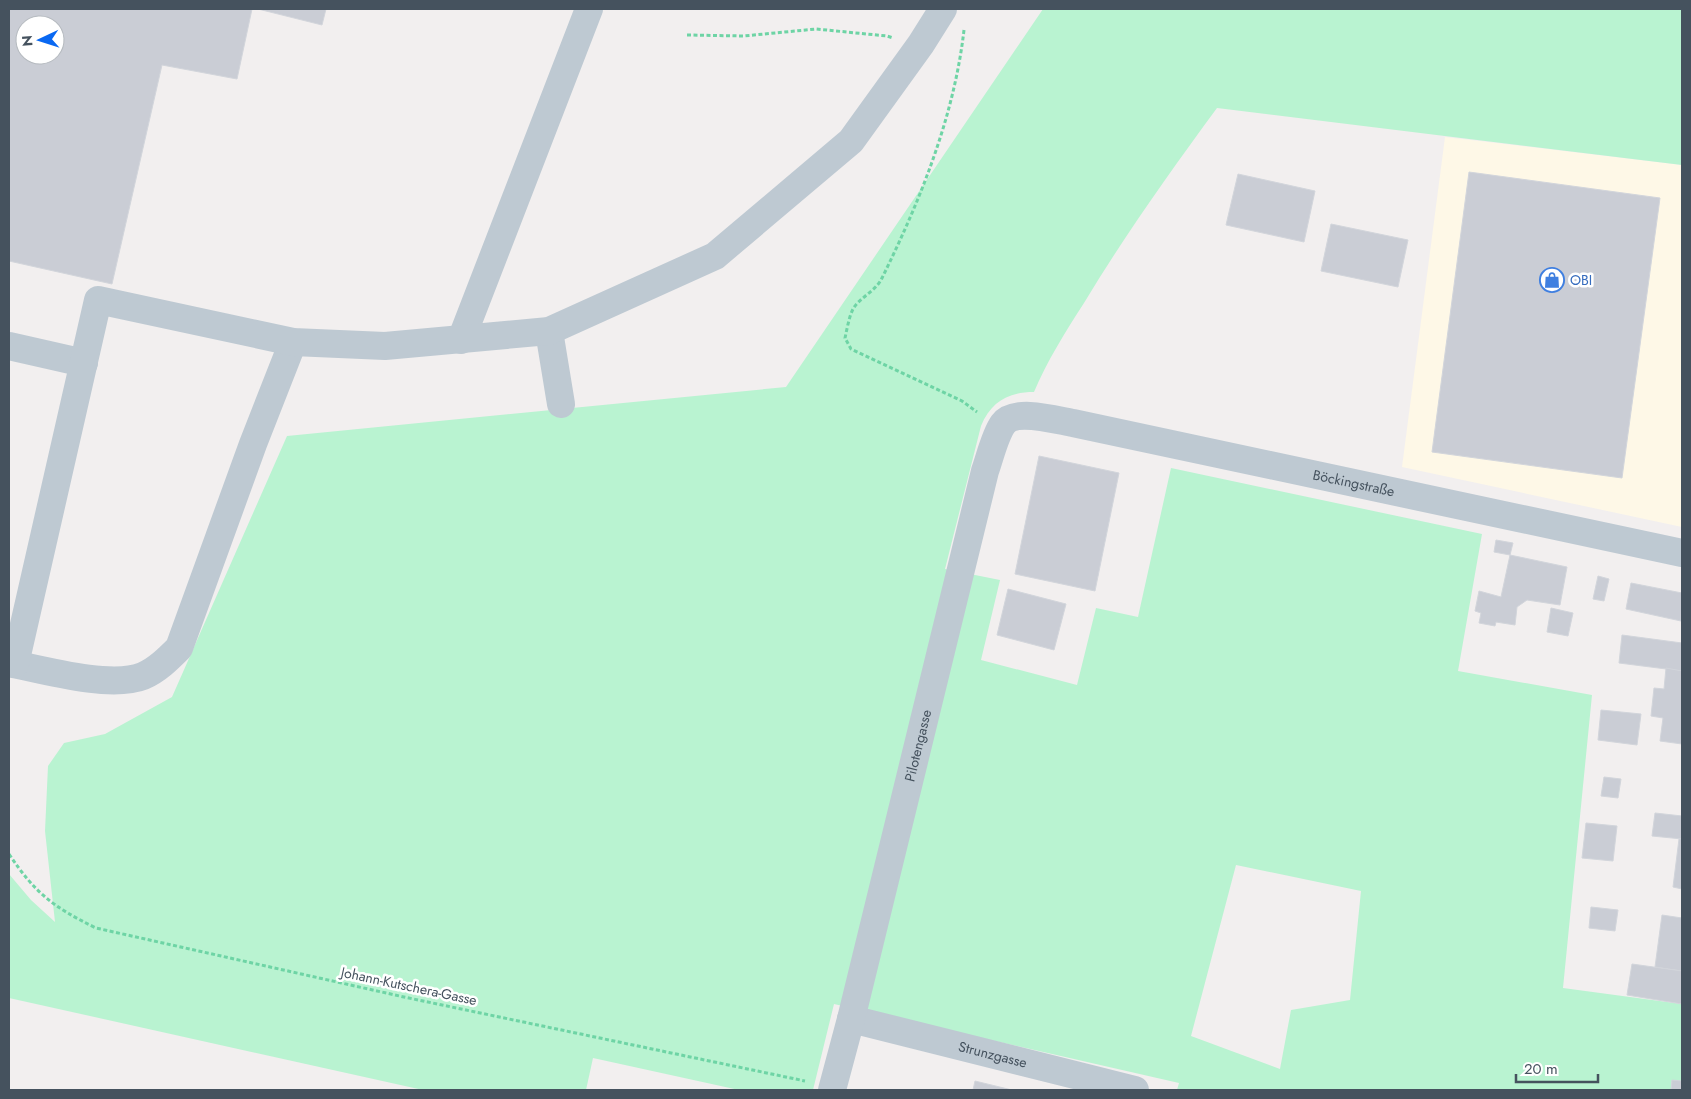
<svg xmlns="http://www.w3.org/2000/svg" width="1691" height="1099" viewBox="0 0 1691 1099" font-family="Jost,sans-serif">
  <rect width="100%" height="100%" fill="#f2efef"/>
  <!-- commercial -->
  <path fill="#fef8e7" d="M1445 137 1682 165V527L1402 467Z"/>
  <!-- green -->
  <path fill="#b9f3d1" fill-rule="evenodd" d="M1043 9H1682V165L1217 108C1170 172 1125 235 1084 303 1066 331 1047 361 1034 392 1008 392 991 402 981 426L945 569 1000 580 981 660 1077 685 1096 608 1138 617 1171 468 1482 534 1458 671 1592 695 1563 988 1682 1004V1081L1672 1080 1671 1090H1177L1179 1083 834 1004 813 1090H739L593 1058 586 1090H423L9 998V874L31 900 55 922 45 831 48 766 64 743 105 734 172 697 287 436 786 387ZM1236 865 1361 891 1350 1000 1291 1010 1280 1069 1191 1036Z"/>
  <!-- building -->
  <g fill="#cacdd5" stroke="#d2d5db" fill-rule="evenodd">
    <path d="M9 9H252L237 79 162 65 112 284 9 261ZM25 25H55V55H25Z"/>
    <path d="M258 9H326L322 25Z"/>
    <path d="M1469 172 1660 198 1622 478 1432 452Z"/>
    <path d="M1238 174 1315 191 1304 242 1226 225Z"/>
    <path d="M1331 224 1408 240 1398 287 1321 271Z"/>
    <path d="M1039 456 1119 473 1095 591 1015 574Z"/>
    <path d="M1496 540 1513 543 1510 555 1494 552Z"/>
    <path d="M1510 555 1567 567 1560 605 1527 600 1517 607 1515 625 1496 622 1495 626 1479 623 1481 613 1475 611 1479 591 1501 597Z"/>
    <path d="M1598 576 1609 579 1604 601 1593 599Z"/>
    <path d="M1631 583 1682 593 1681 621 1626 609Z"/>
    <path d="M1008 589 1066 604 1054 650 997 635Z"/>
    <path d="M1551 608 1573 613 1568 636 1547 632Z"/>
    <path d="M1622 635 1682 643V671L1619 663Z"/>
    <path d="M1666 668 1682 671V744L1660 741 1663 718 1651 716 1654 688 1664 689Z"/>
    <path d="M1601 710 1641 714 1637 745 1598 740Z"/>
    <path d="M1604 777 1621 779 1618 798 1601 796Z"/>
    <path d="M1655 813 1682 816V839L1652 836Z"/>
    <path d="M1586 823 1617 826 1613 861 1582 858Z"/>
    <path d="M1679 839H1682V889L1673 887Z"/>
    <path d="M1591 907 1618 910 1615 931 1589 928Z"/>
    <path d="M1662 915 1682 918V971L1655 967Z"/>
    <path d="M1632 964 1682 971V1004L1627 995Z"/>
    <path d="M1672 1080 1682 1081V1090H1671Z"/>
    <path d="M975 1081 1012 1090H973Z"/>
  </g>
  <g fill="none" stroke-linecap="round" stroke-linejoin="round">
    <!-- path -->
    <g stroke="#6ed4a5" stroke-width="3" stroke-dasharray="4 2.5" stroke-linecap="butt">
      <path d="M964 30C954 117 920 201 882 278 876 291 860 297 853 309 849 317 847 329 845 338L851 349 962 401 977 412"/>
      <path d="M687 35 744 36 816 29 887 36 893 38"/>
      <path d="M9 854C35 893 53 907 96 928L404 997 805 1081"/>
    </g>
    <!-- minor -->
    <g stroke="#bec9d2" stroke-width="28">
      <path d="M549 331 561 404"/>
      <path d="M461 340 589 9"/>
      <path d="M9 346 84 363"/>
      <path d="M9 663C43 670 111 689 143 676 157 670 168 659 179 648L253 444 293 342"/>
      <path d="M15 664 98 300 293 342 385 346 549 331 715 256 851 141 921 44 943 9"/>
      <path id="s1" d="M851 1019 1135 1090"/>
      <path id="s2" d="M832 1090 851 1019 985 471C990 457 995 435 1003 424 1015 408 1056 420 1073 423L1682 553"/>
    </g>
  </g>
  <!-- icons -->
  <defs>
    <symbol id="shop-ring" viewBox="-11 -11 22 22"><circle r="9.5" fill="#fff" stroke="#3f7fe0" stroke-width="1.5"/><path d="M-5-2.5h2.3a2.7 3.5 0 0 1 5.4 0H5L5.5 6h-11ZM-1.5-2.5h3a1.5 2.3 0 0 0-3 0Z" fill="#3f7fe0"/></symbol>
  </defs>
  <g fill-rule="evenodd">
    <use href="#shop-ring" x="1538" y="266" width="28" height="28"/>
  </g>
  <g text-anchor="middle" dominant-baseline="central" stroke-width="5" stroke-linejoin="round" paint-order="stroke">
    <!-- shop labels -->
    <g font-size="14" fill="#366cbe" stroke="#fff" text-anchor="start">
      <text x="1570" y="280">OBI</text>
    </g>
    <!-- street labels -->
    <g font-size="14" fill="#45525e" stroke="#fff">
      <text stroke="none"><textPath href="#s2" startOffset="1048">Böckingstraße</textPath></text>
      <text stroke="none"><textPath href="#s2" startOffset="355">Pilotengasse</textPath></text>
      <text transform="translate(409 986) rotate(12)">Johann-Kutschera-Gasse</text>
      <text stroke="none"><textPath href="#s1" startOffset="146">Strunzgasse</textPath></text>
    </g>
  </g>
  <!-- border -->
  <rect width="1691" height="1099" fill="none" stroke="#45525e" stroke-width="20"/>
  <!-- north arrow -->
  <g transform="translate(40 40) rotate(266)"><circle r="24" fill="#ffffff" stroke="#b5babf"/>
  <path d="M0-4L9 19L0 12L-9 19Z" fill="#0968f2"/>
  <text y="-8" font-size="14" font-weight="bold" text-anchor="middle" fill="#45525e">N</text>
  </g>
  <!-- scale -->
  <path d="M1516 1074v8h82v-8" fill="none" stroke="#45525e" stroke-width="2.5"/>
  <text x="1524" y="1074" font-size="15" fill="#45525e" stroke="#ffffff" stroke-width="4" paint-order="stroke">20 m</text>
</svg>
